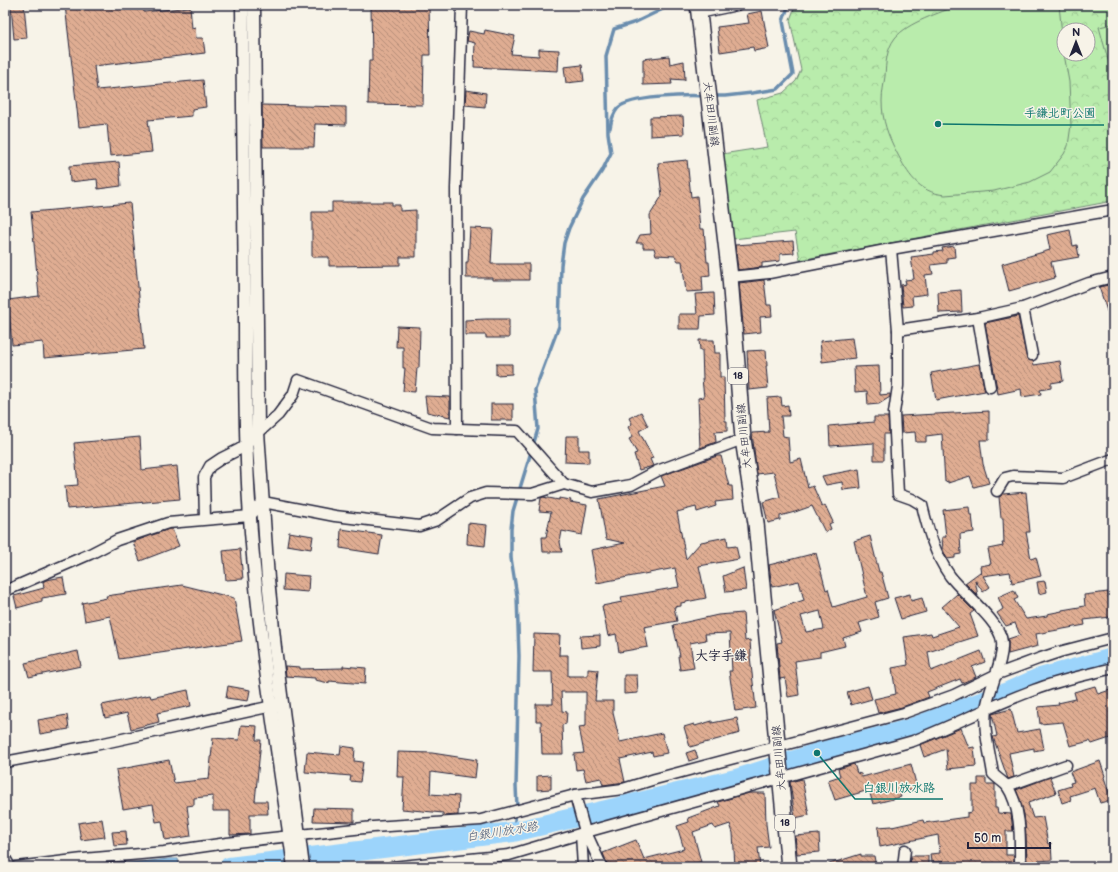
<svg xmlns="http://www.w3.org/2000/svg" width="1118" height="872" viewBox="0 0 1118 872" font-family="'Balsamiq Sans','Klee One',sans-serif">
  <defs>
    <pattern id="park-crowns" width="20" height="18" patternUnits="userSpaceOnUse"><rect width="20" height="18" fill="#b9ecac"/><path d="M2 6a3 3 0 1 1 6 0M12 15a3 3 0 1 1 6 0" fill="none" stroke="#9fca95"/></pattern>
    <pattern id="building-back-hatch" width="6" height="6" patternUnits="userSpaceOnUse"><rect width="6" height="6" fill="#dfad92"/><path d="M-1 5l2 2M0 0l6 6M5-1l2 2" fill="none" stroke="#b48c78"/></pattern>
  </defs>
  <rect width="100%" height="100%" fill="#f7f3e8"/>
  <filter id="ink" filterUnits="userSpaceOnUse"><feTurbulence type="fractalNoise" baseFrequency=".025" numOctaves="2"/><feDisplacementMap in="SourceGraphic" scale="8" xChannelSelector="R" yChannelSelector="G"/><feConvolveMatrix kernelMatrix="1 2 1 2 8 2 1 2 1" color-interpolation-filters="sRGB"/></filter>
  <g filter="url(#ink)">
    <!-- park -->
    <path fill="url(#park-crowns)" stroke="#6e8774" fill-rule="evenodd" d="M816 5H1113V201L800 260 795 232 733 239 722 154 767 147 757 100 783 93 796 81 801 70 790 20 794 9ZM1064 30H1088V54H1064Z"/>
    <!-- pitch -->
    <g fill="#b9ecac" stroke="#6e8774">
      <path d="M959 5H1059L1064 54 1069 82 1071 125 1068 146 1064 154 1050 172 1030 182 994 191 945 195C918 192 908 174 897 153 888 136 882 120 882 101 882 92 884 84 885 76 886 63 886 50 895 38 908 22 940 13 959 5Z"/>
      <path d="M1113 24V78L1099 27Z"/>
    </g>
    <!-- water -->
    <path fill="#9cd4fb" stroke="#6b8dae" d="M169 859H178L179 866H186V867H95Z"/>
    <g fill="none" stroke-linecap="round" stroke-linejoin="round">
      <!-- stream -->
      <g stroke="#6b8dae" stroke-width="3.5">
        <path d="M712 96H725L752 93 778 89 793 74 783 21 788 7 796 5"/>
        <path d="M610 128C611 121 613 114 618 108 629 96 689 95 706 96"/>
        <path d="M513 832 517 807 516 786 519 656 517 596 511 558V529L513 511 538 429 535 390 559 326 561 265 564 243 569 228 583 199 602 171 611 153 608 133 606 56 614 29 636 22 667 7 690 5"/>
      </g>
      <!-- river -->
      <path stroke="#9cd4fb" stroke-width="20" d="M229 867 513 832 598 812 736 779 817 753 906 730 1010 691 1037 679 1113 658"/>
    </g>
    <!-- building -->
    <g fill="url(#building-back-hatch)" stroke="#22223b" fill-rule="evenodd">
      <path d="M24 5 27 38 14 39 11 6Z"/>
      <path d="M65 5H143L144 12 190 7 192 28 195 27 196 38H203L205 53 94 66 97 90 203 80 206 107 192 109V116L148 120 152 152 110 156 107 124 79 127Z"/>
      <path d="M371 5H429L430 55H424L423 105 368 104 369 61H372Z"/>
      <path d="M762 11 769 48 754 51 753 47 720 52 717 27 749 23 747 14Z"/>
      <path d="M485 30 515 36 511 54 539 56V49L559 50 558 71 474 67 475 43 467 41 469 31 484 34Z"/>
      <path d="M669 56 670 64 684 61 685 80 671 79 672 84 643 85V59Z"/>
      <path d="M582 65 584 81 566 83 564 67Z"/>
      <path d="M466 90 486 93 485 107 465 105Z"/>
      <path d="M262 105 346 107V125L315 124 314 147H263Z"/>
      <path d="M683 116 684 134 650 136V117Z"/>
      <path d="M687 160 691 197 697 196 700 229H704L707 262H709L710 275 702 276 703 291 686 292 682 261H678L675 256 656 255 654 248H643V243H636L640 235 651 234 650 215 662 196 658 163Z"/>
      <path d="M119 162 121 186 98 189 97 179 70 182 69 166Z"/>
      <path d="M332 202H392V205H400V211L416 210V257H400V265L329 266V257H312V212H332Z"/>
      <path d="M130 203 144 349 44 358 43 342 12 345 8 300 39 296 31 212Z"/>
      <path d="M470 228 493 229 491 264H529V280H492V278H466V262H468Z"/>
      <path d="M1070 230 1073 246 1077 245 1079 257 1051 262 1055 278 1009 291 1002 264 1050 250 1047 235Z"/>
      <path d="M793 241 794 253 780 254V261L762 263V267L738 270 735 245Z"/>
      <path d="M954 246 955 257 947 258V263L931 265 933 274 925 275 927 294 912 296 913 306 903 307 901 285 906 284 905 280 914 279 911 257 934 254V252L943 251 942 248Z"/>
      <path d="M764 280 767 305H771L772 316 760 317 761 332 744 334 739 283Z"/>
      <path d="M1113 284V323H1111L1099 287Z"/>
      <path d="M961 290 962 312 939 313 938 292Z"/>
      <path d="M714 293 715 315 701 316 700 329H679V314H697L695 294Z"/>
      <path d="M1018 316 1027 359 1033 361 1034 365 1060 361 1063 381 1051 383V388L1040 390 1041 394 1022 397 1021 389 998 394 985 323Z"/>
      <path d="M486 319H509V338H486V335H465V320Z"/>
      <path d="M397 326 420 327 419 368H417L415 392 403 391 405 368H403V347H396Z"/>
      <path d="M852 338 855 358 822 362 820 341Z"/>
      <path d="M699 340H714L715 353H720V377H724L725 421H727V431L715 432 716 442 700 448 698 398 704 397 702 379H703L702 350H700Z"/>
      <path d="M766 350 767 366H766L768 388 749 390 747 351Z"/>
      <path d="M496 364H512V374L496 375Z"/>
      <path d="M979 364 985 391 936 400 931 373Z"/>
      <path d="M879 366 880 395 890 394V397L879 404 868 405 867 391 855 392 854 367Z"/>
      <path d="M425 396 450 397V417L427 412Z"/>
      <path d="M781 397 782 406 788 405 789 416H781L783 436 788 437 790 462 801 459 808 488 813 486 822 507 825 505 833 522 829 524 831 529 825 532 812 506 795 512 780 516V520L768 523 763 502 780 497 774 472 757 474 752 433 769 432 767 398Z"/>
      <rect x="491" y="404" width="22" height="16"/>
      <path d="M989 411V440H980L983 464 989 483 974 487 970 476 948 483V481L945 482 942 434 926 436V442H916L915 432 902 433 901 416Z"/>
      <path d="M641 412 648 426 639 431 653 458 650 459 653 466 639 470 634 454 637 453 629 439 633 437 628 427 632 424 629 418Z"/>
      <path d="M874 417H888L889 434H884V460H874V443L830 446 829 426 874 422Z"/>
      <path d="M566 436H579V450H589V463L565 462Z"/>
      <path d="M140 437 142 470 177 466 180 499 67 509 65 486 78 485 74 443Z"/>
      <path d="M717 456H721L729 486H732L733 500 715 502 716 506 697 512 696 507 677 512 686 559 701 542 727 537 728 547 736 546 739 559 699 566 706 598 681 603V606L674 607 677 621 644 627 648 647 619 652 616 634 608 636 602 606 622 602 621 597 679 587 675 568 597 583 591 550 625 543 606 539 599 499 665 486 661 476Z"/>
      <path d="M859 469 861 488 843 490 842 482 826 485 822 476Z"/>
      <path d="M1026 492 1030 532H1026L1031 559 1036 557 1041 576 1012 583 1010 572 983 576 990 587 983 592 975 580 978 596 965 583 980 572 981 574 980 566 991 564 988 549 1003 546 1002 543H1004L1003 518H1001L999 497 1003 494Z"/>
      <path d="M543 497 559 500V498L571 500 570 502 587 505 582 535 562 531 560 542 562 552H543L542 537H546L551 512 539 511 541 498Z"/>
      <path d="M969 507 970 515H972L974 532 960 534 961 554 955 555V558L947 559 943 550 942 537H946L943 510Z"/>
      <path d="M468 523 487 525 485 546 467 544Z"/>
      <path d="M169 529H172L179 546 140 561 133 542Z"/>
      <path d="M341 529 382 535 379 554 340 548Z"/>
      <path d="M289 532 313 536 311 549 287 545Z"/>
      <path d="M870 536 879 572H881L888 598 875 602 879 617 859 623 862 632 843 638 845 646 820 652V657L795 661 799 695 788 697 785 678 780 679 777 643 782 642 774 610 804 600 799 581 772 587 769 565 816 553 826 590 828 589 833 607 867 597 854 541ZM820 611 824 629 806 632 801 616Z"/>
      <path d="M240 549 243 579 226 580 223 551Z"/>
      <path d="M743 568 746 590 726 592 723 576Z"/>
      <path d="M284 574 309 576 308 592 283 590Z"/>
      <path d="M63 577 66 594 42 598V601L17 608 14 596 44 588 43 582 46 580Z"/>
      <path d="M1045 581 1047 592 1039 594 1037 582Z"/>
      <path d="M182 585 234 598 242 641 119 659 110 616 85 621 82 603 107 598 106 596Z"/>
      <path d="M1014 590 1018 598 1014 600 1026 619 1047 616V614L1062 611V610L1085 606 1084 595 1108 592 1111 617 1084 620 1085 625 1036 634 1038 646 1008 654V639L1020 635 1015 623 1006 626 997 613 1003 609 998 597Z"/>
      <path d="M910 594 911 601 922 598 926 612 901 619 894 598Z"/>
      <path d="M957 594 974 611 970 614 978 636 928 652 931 671 981 651 985 662 972 667 976 677 962 683 960 679 927 692 929 697 902 707 878 713 874 699 896 694 892 668 908 665 904 637 931 633 932 636 959 627 942 607Z"/>
      <path d="M743 613 745 641 750 640 751 656H750L756 708 735 711 729 671H732L730 633 705 634 706 640 690 643 694 668 680 670 678 656H680L673 625 718 615Z"/>
      <path d="M534 634 560 635 559 655H568V676H588V669L598 670 595 701H613V713L620 742 662 733 667 753 653 756 652 752 620 759 625 782 603 785 601 778 586 781 583 769 576 770 574 754 584 753 579 727 586 726V692H561L562 711 567 712 566 724 562 725 563 754H542L541 721H536V704H553L552 672H533Z"/>
      <path d="M600 635V646L581 648 580 636Z"/>
      <path d="M78 651 81 666 29 677 25 663Z"/>
      <path d="M285 666 300 667V669L343 668V666L366 668 365 684 329 681V683L315 680V678L286 676Z"/>
      <path d="M624 675H637L638 693 624 694Z"/>
      <path d="M228 686 250 690 248 701 226 698Z"/>
      <path d="M868 686 872 699 851 705 847 692Z"/>
      <path d="M1095 686 1098 694 1113 689V710L1110 711 1113 722V737L1092 744 1090 741 1070 746 1063 722 1040 724 1038 707 1059 705 1058 703 1076 699 1074 692Z"/>
      <path d="M188 690 191 706 157 713 159 722 131 729 127 713 105 718 102 705 150 695 151 698Z"/>
      <path d="M1011 709 1017 733 1040 729 1044 749 1034 751V748L1009 753 1014 777 1008 779 993 737 997 736 992 714Z"/>
      <path d="M67 715 69 729 40 734 38 720Z"/>
      <path d="M737 718 740 733 690 747 684 727 694 724 695 726 712 721V723Z"/>
      <path d="M241 725 257 726 256 740H261L255 801H267L268 814H250V834L230 835V811H213V796L194 798V805L187 806 191 836 165 840 162 821 156 822 153 804 123 809 116 770 169 760 174 783 209 779 213 738 239 740Z"/>
      <path d="M961 728 969 748 974 747 976 766 948 769 946 749 924 757 920 745Z"/>
      <path d="M341 746 355 748 354 761 363 762 360 782 350 781 351 776 305 772 307 752 340 755Z"/>
      <path d="M695 750 698 758 689 761 686 753Z"/>
      <path d="M398 752 432 753 477 760 475 778 431 772 430 794 459 796 458 815 443 816V813L402 809 404 777H397Z"/>
      <path d="M1100 761 1105 776 1104 777 1111 800 1100 803 1095 788 1070 796 1071 800 1062 803 1058 790 1071 786 1070 783 1074 782 1070 772Z"/>
      <path d="M854 764 857 773 861 774 862 777 911 764 917 788 899 792 901 797 873 804 869 790 835 800 828 780 840 776 838 769Z"/>
      <path d="M551 775V789L537 790V776Z"/>
      <path d="M1050 777 1056 793 1028 803 1033 818 1043 817 1048 844 1051 843 1052 860 1038 861V864L1027 865 1026 836 1024 814 1016 790Z"/>
      <path d="M978 778H986V784H995V808H997L998 813 1011 814 1013 831H1006V855H1014V865L1004 866V867H952L951 861 931 862 930 854 940 853 938 835 880 847 878 827 892 826V827L923 820 924 823 967 817V813L972 812V785H978Z"/>
      <path d="M802 779 809 815 795 818 790 782Z"/>
      <path d="M749 793H765L766 824 769 847 758 848 760 867H735L733 833 730 824 715 829 713 825 693 832 701 862 686 865 687 867H608L603 853 636 840 644 859 684 849 677 826 689 822 688 818 720 806 718 802Z"/>
      <path d="M314 808 354 809V822L313 821Z"/>
      <path d="M102 819 105 837 81 840 78 823Z"/>
      <path d="M126 831 127 845 114 846 112 832Z"/>
      <path d="M819 834 820 852 797 854 795 836Z"/>
      <path d="M861 854V856H874L876 867H826V865Z"/>
      <path d="M911 856H928V867H910Z"/>
    </g>
    <g fill="none" stroke-linecap="round" stroke-linejoin="round">
      <defs>
        <g id="minor">
          <path d="M699 13 737 5"/>
          <path d="M891 249 898 330V386L894 413 898 494 912 499 922 505C928 530 935 555 950 576 962 592 1001 623 1002 642 1004 661 988 690 986 710 983 730 990 753 993 774 997 778 1003 782 1007 786 1022 808 1020 842 1020 867"/>
          <path d="M730 277 769 273 891 249 1113 210"/>
          <path d="M1023 308 1032 355"/>
          <path d="M978 318 990 387"/>
          <path d="M898 330 978 318 1023 308 1089 283 1113 277"/>
          <path d="M457 429 456 189 462 5"/>
          <path d="M997 491 1005 478 1013 476 1063 478 1113 459"/>
          <path d="M205 519 204 477 210 466 222 458 240 449 278 415 293 395 298 380 432 428 517 431 564 484"/>
          <path d="M5 591 90 554 117 540 168 523 250 516 263 502 335 516 419 526 437 520 470 498 486 493 532 494 564 484 592 492 631 485 657 471 743 439"/>
          <path d="M5 762 95 745 277 705"/>
          <path d="M1007 786 1066 765"/>
          <path d="M575 795 584 828 602 867"/>
          <path d="M581 834 583 867"/>
          <path d="M5 858 10 867"/>
          <path d="M16 867 83 859 164 852 227 843 373 827 481 820 575 795 623 789 655 779 904 713 954 695 995 675 1038 659 1059 652 1113 638"/>
          <path d="M392 867 509 855 586 832 913 741C954 725 993 705 1034 690 1059 680 1087 675 1113 668"/>
          <path d="M903 867 905 850"/>
        </g>
        <g id="tertiary">
          <path d="M242 5C243 105 244 205 245 305 245 376 245 447 250 518 258 635 278 751 294 867"/>
          <path d="M254 5 258 432 268 579 275 648 303 867"/>
        </g>
        <path id="primary" d="M698 5 730 277 743 439 756 523 789 867"/>
      </defs>
      <!-- minor casing -->
      <use href="#minor" stroke="#22223b" stroke-width="13"/>
      <!-- tertiary casing -->
      <use href="#tertiary" stroke="#22223b" stroke-width="15"/>
      <!-- primary casing -->
      <use href="#primary" stroke="#22223b" stroke-width="18"/>
      <!-- minor -->
      <use href="#minor" stroke="#f7f3e8" stroke-width="10"/>
      <!-- tertiary -->
      <use href="#tertiary" stroke="#f7f3e8" stroke-width="12"/>
      <!-- primary -->
      <use href="#primary" stroke="#f7f3e8" stroke-width="15"/>
    </g>
  </g>
  <g text-anchor="middle" dominant-baseline="central" stroke-width="3" stroke-linejoin="round" paint-order="stroke">
    <!-- shield labels -->
    <g fill="#f7f3e8" stroke="#62616f" stroke-width="1">
      <rect x="728" y="368" width="20" height="16" rx="3"/>
      <rect x="775" y="815" width="20" height="16" rx="3"/>
    </g>
    <g font-size="10" font-weight="bold" fill="#22223b">
      <text x="738" y="376">18</text>
      <text x="785" y="823">18</text>
    </g>
    <!-- street labels -->
    <g font-size="11" fill="#22223b" stroke="#f7f3e8">
      <text transform="translate(711 114) rotate(83)">大牟田川副線</text>
      <text transform="translate(744 436) rotate(-96)">大牟田川副線</text>
      <text transform="translate(779 758) rotate(-95)">大牟田川副線</text>
    </g>
    <!-- water labels -->
    <g font-size="12" font-style="italic" fill="#475775" stroke="#f7f3e8">
      <text transform="translate(502 832) rotate(-9)">白銀川放水路</text>
    </g>
    <!-- quarter labels -->
    <g font-size="13" font-weight="bold" fill="#22223b" stroke="#f7f3e8">
      <text x="721" y="656">大字手鎌</text>
    </g>
  </g>
  <!-- callouts -->
  <path fill="none" stroke="#0f766e" stroke-width="1.5" d="M938 124L1016 125H1104M817 753L855 799H943"/>
  <g fill="#0f766e" stroke="#f7f3e8" stroke-width="1.5">
    <circle cx="938" cy="124" r="4"/>
    <circle cx="817" cy="753" r="4"/>
  </g>
  <g font-size="12" text-anchor="middle" font-weight="bold" fill="#0f766e" stroke="#f7f3e8" stroke-width="3" stroke-linejoin="round" paint-order="stroke">
    <text x="1060" y="117">手鎌北町公園</text>
    <text x="899" y="792">白銀川放水路</text>
  </g>
  <!-- margin -->
  <rect width="1118" height="872" fill="none" stroke="#f7f3e8" stroke-width="20"/>
  <rect x="10" y="10" width="1098" height="852" fill="none" stroke="#22223b" stroke-width="1.5" filter="url(#ink)"/>
  <!-- north arrow -->
  <g transform="translate(1076 42)"><circle r="19" fill="#f7f3e8" stroke="#a29fa3"/>
  <path d="M0-3L7 15L0 10L-7 15Z" fill="#22223b"/>
  <text y="-6" font-size="11" font-weight="bold" text-anchor="middle" fill="#22223b">N</text>
  </g>
  <!-- scale -->
  <path d="M968 842v6h82v-6" fill="none" stroke="#22223b" stroke-width="2"/>
  <text x="974" y="842" font-size="12" fill="#22223b" stroke="#f7f3e8" stroke-width="3" paint-order="stroke">50 m</text>
</svg>
